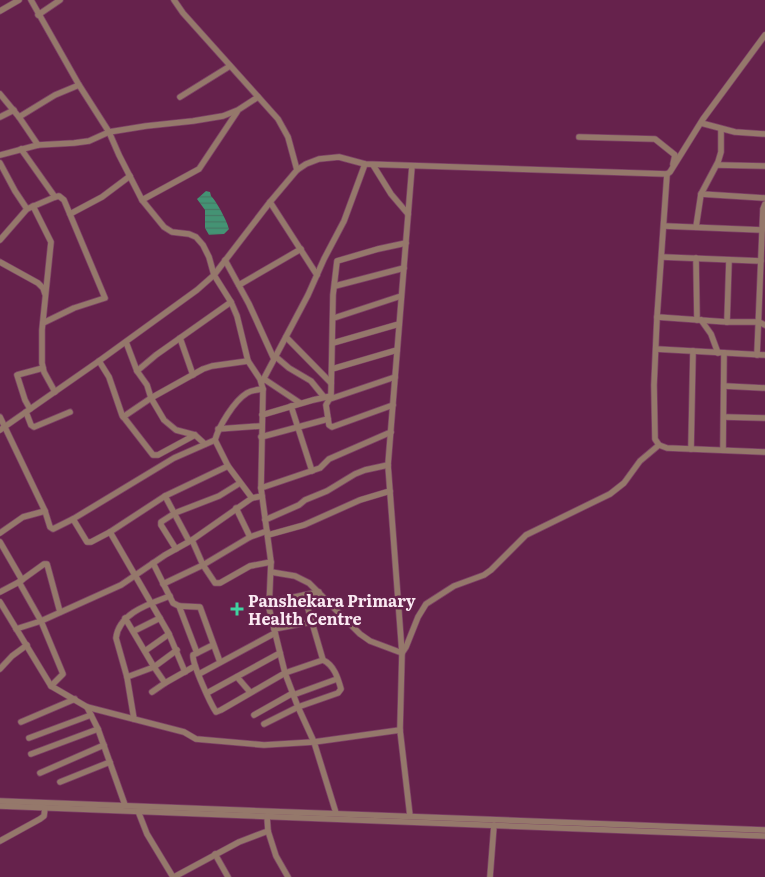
<svg xmlns="http://www.w3.org/2000/svg" width="765" height="877" viewBox="0 0 765 877" font-family="Literata,serif">
  <defs>
    <pattern id="water-rules" width="6" height="5" patternUnits="userSpaceOnUse" patternTransform="scale(1.25)"><rect width="6" height="5" fill="#449374"/><path d="M0 2.5h6" fill="none" stroke="#467865"/></pattern>
  </defs>
  <rect width="100%" height="100%" fill="#66224c"/>
  <!-- water -->
  <path fill="url(#water-rules)" d="M206 191 210 192 211 196C217 202 227 221 229 229L224 234 209 235 205 228V210L197 199Z"/>
  <g fill="none" stroke-linecap="round" stroke-linejoin="round">
    <defs>
      <g id="minor">
        <path d="M31 0 79 85 109 132 119 155 142 200 164 227 172 232 189 234 196 237 203 245 209 257 214 275 231 302 237 316 248 361 260 379 263 389 261 488 271 562 269 608 285 673 298 707 314 742 336 813"/>
        <path d="M174 0 183 13 278 119 288 137 297 170"/>
        <path d="M0 11 19 0"/>
        <path d="M38 15 60 0"/>
        <path d="M0 94 19 117 38 145"/>
        <path d="M180 97 230 66"/>
        <path d="M0 117 14 110"/>
        <path d="M19 117 55 95 79 85"/>
        <path d="M701 123 735 132 765 134"/>
        <path d="M579 137 655 139 675 155 673 164"/>
        <path d="M21 149 55 197"/>
        <path d="M0 155 38 145 74 143 89 141 109 132 146 126 193 121 223 116 238 110 258 97"/>
        <path d="M0 163 15 191 27 209"/>
        <path d="M373 165 391 194 408 214"/>
        <path d="M717 165 765 166"/>
        <path d="M667 174 657 317 654 385 655 439 659 445 667 448 765 452"/>
        <path d="M701 194 765 198"/>
        <path d="M142 200 199 169 237 112"/>
        <path d="M270 202 317 275"/>
        <path d="M33 206 51 242 42 330V363L44 372 55 392"/>
        <path d="M70 214 102 197 130 176"/>
        <path d="M664 226 762 230"/>
        <path d="M696 227 701 194 718 162 721 152V130"/>
        <path d="M0 240 27 209 55 197 59 196 64 200 105 298 74 308 43 323"/>
        <path d="M662 257 761 261"/>
        <path d="M696 258 697 320"/>
        <path d="M225 260 249 304 274 359"/>
        <path d="M0 262 38 283 43 288 45 294"/>
        <path d="M239 285 301 249"/>
        <path d="M335 286 404 268"/>
        <path d="M657 317 727 322H759L765 325"/>
        <path d="M334 318 401 296"/>
        <path d="M701 320 711 334 718 353"/>
        <path d="M727 322 729 260"/>
        <path d="M286 337 331 383"/>
        <path d="M180 338 193 375"/>
        <path d="M126 342 137 371 147 385 151 398 164 420 176 430 195 435 205 444"/>
        <path d="M333 343 399 324"/>
        <path d="M656 349 765 355"/>
        <path d="M757 355 763 209 765 204"/>
        <path d="M276 357 289 368 311 381 324 397"/>
        <path d="M99 361 109 377 122 415 153 455H158L195 435"/>
        <path d="M332 369 397 350"/>
        <path d="M137 371 156 355 231 302"/>
        <path d="M264 379 300 403"/>
        <path d="M262 382 308 295 324 259 344 221 365 164"/>
        <path d="M724 386 765 388"/>
        <path d="M330 399 395 377"/>
        <path d="M393 405 332 427 329 425 326 405 331 396 333 295 337 261 378 249 406 243"/>
        <path d="M291 406 312 471"/>
        <path d="M30 409 25 400 17 375 43 368"/>
        <path d="M26 412 31 425 34 427 70 412"/>
        <path d="M262 415 313 400 331 396"/>
        <path d="M0 417 45 511 50 527 53 529 73 519 174 458 215 440"/>
        <path d="M123 417 151 398 203 369 212 366 248 361"/>
        <path d="M724 417 765 418"/>
        <path d="M218 429 261 426"/>
        <path d="M0 430 99 361 197 290 214 275 270 202 297 170 306 164 319 159 339 157 365 164 667 174 670 172 703 119 765 35"/>
        <path d="M261 437 328 419"/>
        <path d="M691 449 693 351"/>
        <path d="M723 450 724 353"/>
        <path d="M261 488 320 468 329 459 391 432"/>
        <path d="M165 496 189 541"/>
        <path d="M252 498 228 466 215 440C219 426 234 401 247 393 252 390 257 390 263 389"/>
        <path d="M236 508 250 537"/>
        <path d="M73 519 87 542H91L110 532 165 496 228 466"/>
        <path d="M265 520 299 505 305 500 327 491 355 474 365 470 388 465"/>
        <path d="M110 532 169 634 185 672"/>
        <path d="M0 533 23 517 45 511"/>
        <path d="M268 535 304 525 360 500 390 491"/>
        <path d="M192 540 203 565 215 583H220L250 566 271 562"/>
        <path d="M0 542 22 580"/>
        <path d="M176 549 161 525V522L175 513 219 496 240 483"/>
        <path d="M153 563 173 603 179 606 197 653"/>
        <path d="M271 572 295 576 309 583 360 634 370 641 402 653 406 647 418 617 426 604 454 586 484 575 491 570 526 535 610 494 624 483 640 461 659 445"/>
        <path d="M19 582 41 621 63 674 51 686"/>
        <path d="M163 584 203 565 250 537 267 531"/>
        <path d="M0 592 19 582 44 564H47L60 612"/>
        <path d="M0 602 51 686 87 707 98 729 125 805"/>
        <path d="M270 602 319 592"/>
        <path d="M179 606 200 607 220 662"/>
        <path d="M125 618 154 667 165 683"/>
        <path d="M16 629 41 621 121 585 165 555 192 540 252 498 262 496"/>
        <path d="M274 629 311 622"/>
        <path d="M134 631 160 618"/>
        <path d="M213 645 193 655C192 663 210 703 216 712L221 710 285 673 323 660"/>
        <path d="M145 651 169 634"/>
        <path d="M0 669 12 656 27 645"/>
        <path d="M199 674 275 633"/>
        <path d="M127 677 154 667 177 650"/>
        <path d="M237 677 250 692"/>
        <path d="M152 692 165 683 195 666"/>
        <path d="M207 693 280 653"/>
        <path d="M293 695 337 679"/>
        <path d="M87 707 184 732 196 739 264 745 314 742 400 730"/>
        <path d="M254 715 293 693"/>
        <path d="M134 719 127 677 116 638C119 613 149 604 170 596"/>
        <path d="M21 722 75 699"/>
        <path d="M264 724 298 707 338 693 341 689C338 678 334 665 323 660L304 595"/>
        <path d="M29 738 91 715"/>
        <path d="M31 754 98 729"/>
        <path d="M40 773 104 745"/>
        <path d="M60 782 110 762"/>
        <path d="M0 801 765 830"/>
        <path d="M0 806 765 836"/>
        <path d="M138 811 147 834 173 877"/>
        <path d="M410 816 400 730 402 653 388 465 412 166"/>
        <path d="M268 831 276 856 288 877"/>
        <path d="M0 841 40 819 44 816 45 808"/>
        <path d="M215 854 228 877"/>
        <path d="M174 877 239 842 268 831 267 816"/>
        <path d="M490 877 494 825"/>
      </g>
    </defs>
    <!-- minor casing -->
    <use href="#minor" stroke="#7e4267" stroke-width="7"/>
    <!-- minor -->
    <use href="#minor" stroke="#95786b" stroke-width="5.5"/>
  </g>
  <!-- markers -->
  <path fill="#40d4a1" stroke="#66224c" stroke-width="2" d="M234.5 601.5h5v5h5v5h-5v5h-5v-5h-5v-5h5z"/>
  <g text-anchor="middle" dominant-baseline="central" stroke-width="5" stroke-linejoin="round" paint-order="stroke">
    <!-- poi labels -->
    <g font-size="16" font-weight="bold" fill="#fae9f2" stroke="#66224c" text-anchor="start">
      <text x="248" y="600">Panshekara Primary<tspan x="248" dy="18">Health Centre</tspan></text>
    </g>
  </g>
</svg>
